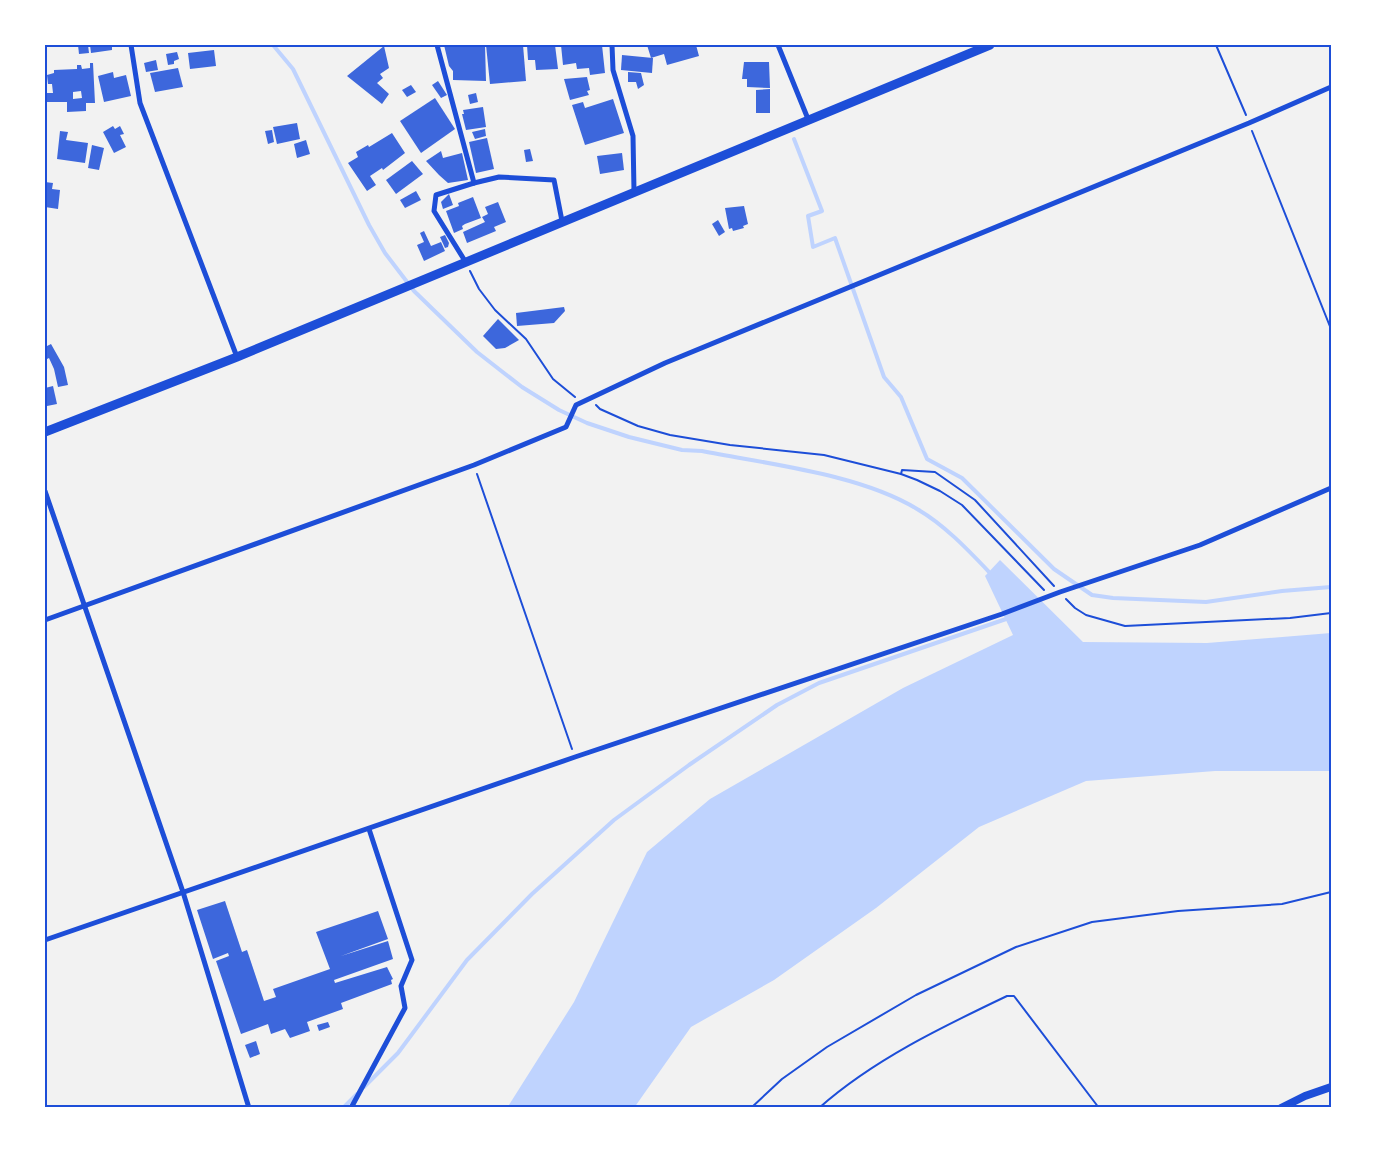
<svg xmlns="http://www.w3.org/2000/svg" width="1376" height="1153" viewBox="0 0 1376 1153" font-family="'Public Sans',sans-serif">
  <rect width="100%" height="100%" fill="#f2f2f2"/>
  <!-- water -->
  <path fill="#bfd3fe" d="M1000 560 1083 642 1207 643 1331 633V771H1215L1086 781 979 827 876 908 774 980 691 1027 634 1108H507L574 1002 647 852 710 799 903 688 1013 635 985 576Z"/>
  <g fill="none" stroke-linecap="round" stroke-linejoin="round">
    <!-- stream -->
    <g stroke="#bfd3fe" stroke-width="4">
      <path d="M273 45 293 69 369 225 385 253 414 291 477 352 522 387 559 410 587 423 629 437 682 450 702 451C767 464 860 474 917 509 945 525 970 552 992 575"/>
      <path d="M794 139 822 211 808 216 813 247 835 238 884 377 901 397 927 459 962 478 1054 569 1092 595 1113 598 1206 602 1282 591 1331 587"/>
      <path d="M364 1087 398 1053 467 960 532 894 614 820 689 765 777 705 819 683 1009 618"/>
      <path d="M343 1108 357 1094"/>
    </g>
  </g>
  <!-- building -->
  <g fill="#3d67dc" fill-rule="evenodd">
    <path d="M78 45H88L89 53 79 54Z"/>
    <path d="M90 45H112V50L91 53Z"/>
    <path d="M444 45H485L486 81 453 80V71L449 66Z"/>
    <path d="M486 45H523L526 81 490 84Z"/>
    <path d="M527 45H555L558 69 536 70 535 60H528Z"/>
    <path d="M561 45H602L605 73 590 75 589 68 577 69 576 63 563 65Z"/>
    <path d="M647 45H696L699 56 667 65 664 54 651 58Z"/>
    <path d="M384 46 389 68 380 74 383 78 377 83 389 94 382 104 347 76Z"/>
    <path d="M214 50 216 66 190 69 188 53Z"/>
    <path d="M177 52 179 59 174 61V64L168 65 166 54Z"/>
    <path d="M622 55 653 58 652 73 621 70Z"/>
    <path d="M156 60 158 70 146 72 144 63Z"/>
    <path d="M744 62H769L770 88 747 87V79H742Z"/>
    <path d="M90 63H93L95 103H86V111L67 112V102H45V93H53L52 84H48L47 75 54 73V70L77 69V65H81L82 69 90 68ZM81 91 82 98 73 99V92Z"/>
    <path d="M178 68 183 87 155 92 150 73Z"/>
    <path d="M113 72 114 78 126 75 131 96 104 102 98 76Z"/>
    <path d="M628 72 641 73 644 85 638 89 636 82H628Z"/>
    <path d="M587 77 590 90 587 91 589 95 570 100 564 79Z"/>
    <path d="M438 81 447 95 441 98 432 85Z"/>
    <path d="M411 85 416 92 407 97 402 90Z"/>
    <path d="M770 89V113H756V90Z"/>
    <path d="M476 93 478 102 470 104 468 95Z"/>
    <path d="M435 98 455 129 421 153 400 121Z"/>
    <path d="M613 99 624 133 585 145 572 105 583 102 585 108Z"/>
    <path d="M483 107 486 127 466 130 462 114H464L463 110Z"/>
    <path d="M297 123 300 139 277 144 273 127Z"/>
    <path d="M113 126 115 129 120 126 124 134 120 135 126 147 114 153 103 132Z"/>
    <path d="M485 129 486 136 475 139 472 132Z"/>
    <path d="M272 130 274 142 268 144 265 131Z"/>
    <path d="M60 131 68 132 66 140 88 143 85 163 57 159Z"/>
    <path d="M392 133 405 153 383 170 382 168 370 176 376 185 367 191 348 163 358 157 356 152 368 145 369 147Z"/>
    <path d="M487 138 494 169 476 173 469 142Z"/>
    <path d="M306 140 310 154 297 158 294 144Z"/>
    <path d="M92 145 104 148 99 170 88 168Z"/>
    <path d="M530 149 533 161 526 162 524 150Z"/>
    <path d="M441 151 443 158 462 153 468 180 448 183 439 175 426 161Z"/>
    <path d="M622 153 624 170 600 174 597 156Z"/>
    <path d="M412 161 423 174 396 194 386 180Z"/>
    <path d="M45 182 53 183 52 189 60 190 58 209 45 207Z"/>
    <path d="M416 191 421 200 405 208 400 200Z"/>
    <path d="M449 194 453 205 443 209 441 202Z"/>
    <path d="M473 197 481 218 465 224 462 226 463 229 454 233 446 211 459 206 458 203Z"/>
    <path d="M498 202 506 222 494 227 496 231 467 243 463 232 485 222 482 217 488 214 485 207Z"/>
    <path d="M744 206 748 224 743 226 744 228 733 231 732 228 729 229 725 208Z"/>
    <path d="M718 220 725 232 719 236 712 224Z"/>
    <path d="M424 231 431 246 441 242 445 251 424 261 417 245 424 242 420 233Z"/>
    <path d="M445 235 449 243 448 247 445 248 440 237Z"/>
    <path d="M564 307 565 311 554 323 517 326 516 313Z"/>
    <path d="M498 319 519 340 505 348 496 349 483 336Z"/>
    <path d="M51 344 64 367 68 385 58 387 54 369 49 358 45 360V347Z"/>
    <path d="M53 386 57 404 47 406 45 388Z"/>
    <path d="M225 901 242 952 247 950 264 1001 276 997 273 989 330 969 316 932 378 911 388 939 341 956 388 941 393 959 334 980 335 983 387 967 393 979 391 980 392 984 341 1003 343 1009 307 1022 310 1031 290 1038 285 1029 271 1034 268 1024 241 1034 216 961 229 956 228 953 213 959 197 910Z"/>
    <path d="M328 1022 330 1027 319 1031 317 1025Z"/>
    <path d="M256 1041 260 1054 250 1058 245 1045Z"/>
  </g>
  <g fill="none" stroke-linecap="round" stroke-linejoin="round">
    <!-- path -->
    <g stroke="#1d4ed8" stroke-width="2">
      <path d="M1216 45 1246 115"/>
      <path d="M1252 131 1331 329"/>
      <path d="M470 271 479 289 495 310 526 339 553 379 575 397"/>
      <path d="M596 405 600 409 638 426 670 435 730 445 824 455 901 474 917 480 940 491 962 505 1044 590"/>
      <path d="M477 474 572 749"/>
      <path d="M901 474 902 470 935 472 975 500 1054 586"/>
      <path d="M1066 599 1075 608 1086 615 1125 626 1290 618 1331 613"/>
      <path d="M751 1108 782 1079 827 1047 916 995 1016 947 1092 922 1178 911 1282 904 1331 892"/>
      <path d="M819 1108C873 1060 942 1027 1007 996H1014L1099 1108"/>
    </g>
    <!-- minor -->
    <g stroke="#1d4ed8" stroke-width="5">
      <path d="M131 45 140 103 237 357"/>
      <path d="M437 45 474 183 436 195 434 211 465 261"/>
      <path d="M612 45 613 70 633 136 634 191"/>
      <path d="M778 45 808 119"/>
      <path d="M474 183 499 177 554 180 562 221"/>
      <path d="M45 491 183 892 249 1108"/>
      <path d="M45 620 474 465 566 427 576 405 665 363 1249 123 1331 87"/>
      <path d="M45 940 575 757 1002 614 1060 592 1200 545 1331 488"/>
      <path d="M351 1108 405 1008 401 986 412 960 369 829"/>
    </g>
    <!-- secondary -->
    <path stroke="#1d4ed8" stroke-width="8" d="M1281 1108 1305 1096 1331 1087"/>
    <!-- primary -->
    <path stroke="#1d4ed8" stroke-width="9" d="M45 432 237 357 990 45"/>
  </g>
  <!-- border -->
  <rect width="1376" height="1153" fill="none" stroke="#ffffff" stroke-width="93"/>
  <rect x="46" y="46" width="1284" height="1060" fill="none" stroke="#1d4ed8" stroke-width="2"/>
</svg>
